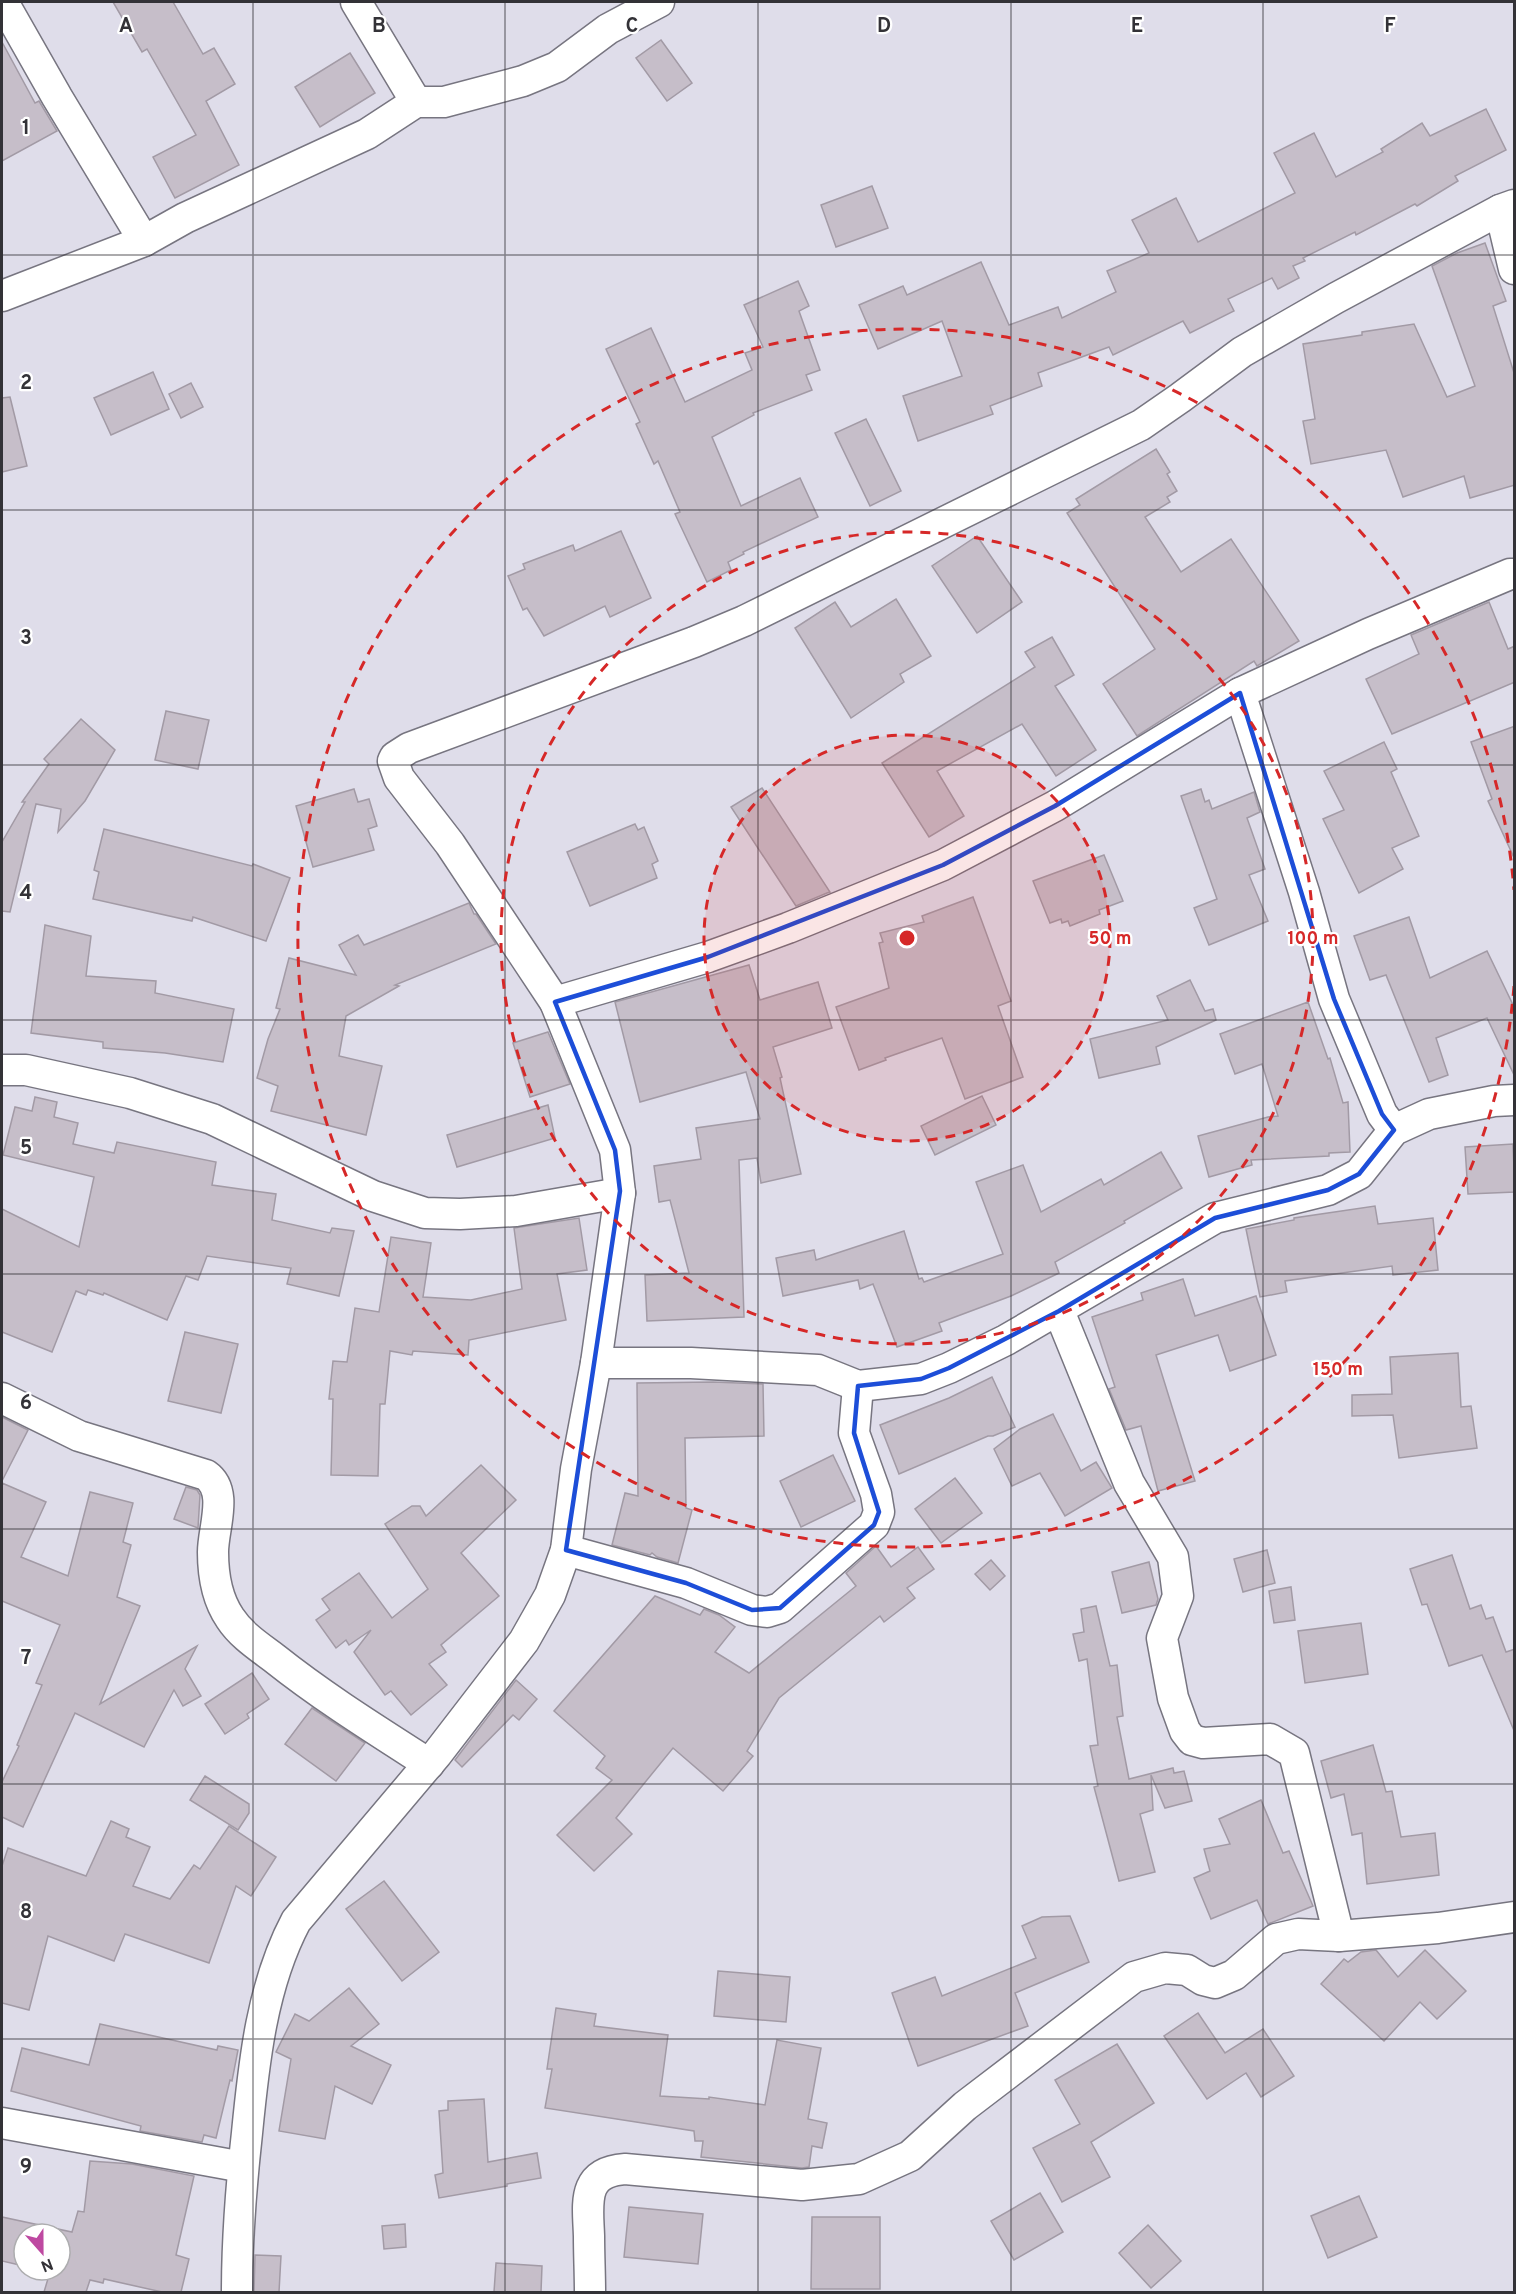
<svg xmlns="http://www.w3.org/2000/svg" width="1516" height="2294" viewBox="0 0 1516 2294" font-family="Overpass,sans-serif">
  <rect width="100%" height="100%" fill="#dfddea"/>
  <!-- building -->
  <g fill="#c6bec9" stroke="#a29aa5" stroke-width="1.5">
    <path d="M113 2H173L203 54 214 48 235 84 206 101 239 165 175 198 153 157 196 135 147 49 142 52Z"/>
    <path d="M661 40 692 83 667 101 636 58Z"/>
    <path d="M2 42 35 103 39 101 57 131 2 161Z"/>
    <path d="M350 53 375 93 320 127 295 87Z"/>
    <path d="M1486 109 1506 150 1455 176 1458 181 1417 206 1415 204 1356 235 1355 232 1303 258 1305 261 1293 266 1299 278 1278 289 1272 278 1228 299 1234 311 1190 333 1183 321 1113 355 1109 347 1038 373 1042 386 990 406 993 414 918 441 903 396 962 376 942 321 878 349 859 305 903 286 907 295 981 262 1009 325 1058 307 1062 318 1116 292 1107 271 1149 253 1132 220 1176 198 1198 242 1295 193 1274 153 1314 133 1336 177 1383 152 1381 149 1422 123 1430 136Z"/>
    <path d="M872 186 888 228 836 247 821 205Z"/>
    <path d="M1485 243 1506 301 1493 306 1515 376V485L1470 498 1464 476 1403 497 1386 450 1311 464 1303 421 1315 419 1303 344 1362 335V332L1414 324 1447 397 1475 386 1432 266 1457 253Z"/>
    <path d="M798 281 809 306 799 311 820 370 806 375 812 390 753 413 754 415 712 437 741 506 800 478 818 517 743 552 744 554 728 562 731 570 707 582 675 514 680 512 658 461 654 464 636 424 640 422 606 349 651 328 685 402 752 370 745 353 763 347 744 305Z"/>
    <path d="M153 372 169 409 111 435 94 398Z"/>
    <path d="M191 383 203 407 181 418 169 394Z"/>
    <path d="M10 397 27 466 2 472V398Z"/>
    <path d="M866 419 901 491 870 506 835 433Z"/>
    <path d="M1156 449 1170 472 1167 474 1177 491 1167 497 1170 502 1145 517 1181 572 1231 539 1299 641 1257 666 1254 661 1137 736 1103 684 1155 649 1067 513 1080 505 1076 499Z"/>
    <path d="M621 531 651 598 610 617 605 606 544 636 527 608 523 610 508 576 525 569 523 564 573 545 575 551Z"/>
    <path d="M977 536 1022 602 977 633 932 566Z"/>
    <path d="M896 599 931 656 900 674 904 682 851 718 795 628 835 602 851 627Z"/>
    <path d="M1489 602 1508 649 1515 646V682L1392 734 1366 679 1419 654 1411 635Z"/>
    <path d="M1052 637 1074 675 1055 686 1096 750 1056 776 1022 724 937 771 964 816 929 837 882 763 1035 667 1025 652Z"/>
    <path d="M166 711 209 720 198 769 155 760Z"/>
    <path d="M81 719 115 750 85 801 58 832 61 809 36 804 10 912 2 911V842L25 802H22L49 764 44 759Z"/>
    <path d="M1515 726V860L1488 801 1492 799 1471 742Z"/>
    <path d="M1384 742 1397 769 1391 772 1419 836 1392 848 1403 869 1359 893 1323 819 1344 810 1324 771Z"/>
    <path d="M762 788 830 892 827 893 796 906 731 807Z"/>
    <path d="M354 789 358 802 369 799 377 826 368 829 374 850 313 867 296 806Z"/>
    <path d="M1201 789 1205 802 1209 800 1212 809 1254 792 1260 812 1247 818 1265 869 1249 875 1268 921 1209 945 1194 908 1217 899 1181 796Z"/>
    <path d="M635 824 638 830 644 827 658 861 652 864 657 878 590 906 567 852Z"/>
    <path d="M104 829 252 866 253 864 290 878 266 941 193 917 192 921 93 899 99 872 94 870Z"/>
    <path d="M1104 855 1123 901 1099 910 1100 914 1070 926 1068 921 1062 923 1061 919 1050 923 1033 881Z"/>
    <path d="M973 897 1011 1001 998 1006 1023 1077 965 1099 942 1038 885 1058 886 1060 859 1070 836 1007 889 988 879 943 883 942 880 933 924 922 922 916Z"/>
    <path d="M469 903 474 914H476L496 944 395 985 399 986 346 1016 339 1056 382 1066 366 1135 271 1111 278 1086 257 1078 268 1039 280 1009 276 1008 289 958 356 975 339 945 358 935 364 945Z"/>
    <path d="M1409 917 1430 978 1487 951 1515 1009V1077L1487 1018 1436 1038 1448 1075 1429 1082 1386 975 1370 980 1354 936Z"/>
    <path d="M45 925 91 936 86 976 156 981 155 993 234 1009 223 1062 165 1053 103 1048V1042L31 1033Z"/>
    <path d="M749 965 760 1000 818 982 832 1028 773 1047 782 1077 780 1078 801 1174 761 1183 757 1158 739 1160 744 1317 647 1321 645 1275 689 1273 670 1200 659 1202 654 1166 701 1159 696 1128 760 1119 746 1072 640 1102 615 1002Z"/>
    <path d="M1190 980 1205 1011 1213 1009 1216 1020 1156 1047 1160 1064 1099 1078 1090 1039 1168 1020 1157 996Z"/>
    <path d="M1308 1002 1328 1059 1330 1058 1343 1103 1348 1102 1350 1152 1329 1153V1156L1251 1160 1252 1165 1209 1177 1198 1136 1268 1117 1278 1116 1262 1064 1235 1074 1220 1034Z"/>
    <path d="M548 1032 570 1084 530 1097 513 1043Z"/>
    <path d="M982 1096 996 1125 935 1155 921 1126Z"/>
    <path d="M35 1097 57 1102 54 1117 78 1123 73 1144 114 1153 117 1142 216 1162 212 1185 276 1194 272 1220 330 1233 332 1228 354 1231 339 1296 287 1284 291 1268 207 1256 198 1280 186 1276 167 1320 104 1293 103 1295 88 1290 86 1295 76 1291 52 1352 2 1332V1209L79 1247 94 1177 3 1155 15 1107 32 1111Z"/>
    <path d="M548 1105 555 1138 457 1167 447 1135Z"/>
    <path d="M1513 1144 1515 1192 1468 1194 1465 1147Z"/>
    <path d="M1161 1152 1182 1188 1124 1221 1125 1223 1055 1262 1059 1273 1011 1296 939 1323 942 1331 897 1347 873 1284 860 1289 858 1280 783 1296 776 1258 814 1250 816 1260 904 1231 919 1279 922 1278 924 1282 1003 1254 976 1182 1023 1165 1041 1212 1101 1179 1104 1185Z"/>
    <path d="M1375 1206 1378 1224 1433 1218 1438 1270 1393 1275 1392 1266 1285 1281 1287 1292 1260 1297 1246 1229 1294 1220V1218Z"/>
    <path d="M579 1218 587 1270 557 1274 566 1320 469 1340 468 1355 413 1351 412 1355 390 1351 385 1404H380L378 1476 331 1475 333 1399H329L333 1361 347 1362 355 1308 379 1312 391 1237 431 1243 423 1297 471 1300 522 1289 514 1228Z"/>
    <path d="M1183 1279 1195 1316 1256 1296 1276 1355 1230 1371 1218 1335 1156 1355 1195 1481 1158 1491 1141 1426 1126 1430 1109 1389 1115 1387 1092 1317 1143 1300 1141 1293Z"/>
    <path d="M185 1332 238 1344 221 1413 168 1401Z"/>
    <path d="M1458 1353 1461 1407 1471 1406 1477 1448 1399 1458 1393 1415 1352 1416V1395L1392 1394 1390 1357Z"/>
    <path d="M992 1377 1015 1427 993 1436H988L899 1474 880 1425 949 1398Z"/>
    <path d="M713 1382 763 1384 764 1436 685 1438 686 1508 692 1510 678 1563 657 1557 652 1553 650 1555 612 1545 625 1493 638 1496 637 1383Z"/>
    <path d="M1053 1414 1081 1471 1096 1462 1112 1488 1065 1516 1040 1473 1012 1486 994 1449 1020 1429Z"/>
    <path d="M2 1417 28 1430 2 1481Z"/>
    <path d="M833 1455 855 1501 801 1527 780 1481Z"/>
    <path d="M481 1465 516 1500 461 1553 499 1596 441 1645 446 1652 429 1664 447 1685 411 1715 391 1691 385 1695 354 1652 371 1630 349 1645 346 1640 336 1648 316 1620 330 1610 322 1599 359 1573 392 1618 428 1589 385 1524 412 1506H420L426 1516Z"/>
    <path d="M955 1478 982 1513 941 1543 915 1509Z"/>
    <path d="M2 1483 46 1502 21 1557 68 1576 90 1492 133 1503 123 1542 131 1545 117 1597 140 1606 100 1704 197 1646 185 1669 201 1696 183 1706 174 1690 144 1747 75 1713 23 1827 2 1817V1782L19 1746 17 1745 42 1685 36 1683 60 1625 2 1601Z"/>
    <path d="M186 1487 197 1490 200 1495 198 1528 174 1519Z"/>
    <path d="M876 1546 891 1567 918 1547 934 1569 907 1588 915 1598 884 1622 880 1616 779 1698 747 1751 753 1756 723 1791 673 1748 616 1818 632 1834 594 1871 557 1835 612 1780 596 1768 605 1756 554 1711 655 1596 700 1615 704 1609 719 1615 735 1627 715 1652 749 1673 856 1586 846 1573Z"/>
    <path d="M1267 1550 1275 1583 1243 1592 1234 1559Z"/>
    <path d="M1452 1555 1470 1609 1481 1605 1486 1619 1493 1617 1506 1652 1515 1649V1733L1482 1655 1449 1666 1427 1604 1422 1605 1410 1569Z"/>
    <path d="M991 1560 1005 1576 990 1590 975 1574Z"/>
    <path d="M1149 1562 1158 1599 1156 1605 1122 1613 1112 1572Z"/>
    <path d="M1291 1587 1295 1620 1274 1623 1269 1591Z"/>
    <path d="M1096 1606 1110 1666 1117 1665 1123 1716 1117 1717 1129 1779 1173 1768 1174 1773 1184 1771 1192 1801 1165 1808 1151 1775 1153 1810 1140 1814 1155 1872 1119 1881 1094 1787 1098 1786 1090 1746 1098 1745 1087 1659 1079 1661 1073 1634 1084 1632 1081 1609Z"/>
    <path d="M1361 1623 1368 1674 1305 1683 1298 1631Z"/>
    <path d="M252 1673 269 1699 247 1714 249 1718 225 1734 205 1704Z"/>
    <path d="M516 1680 537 1699 519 1720 513 1715 462 1767 455 1760Z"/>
    <path d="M312 1708 365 1743 336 1781 285 1744Z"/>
    <path d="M1373 1745 1386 1792 1392 1791 1401 1837 1435 1833 1439 1875 1367 1884 1362 1833 1352 1835 1344 1794 1331 1798 1321 1761Z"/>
    <path d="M205 1776 249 1804V1813L238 1830 190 1800Z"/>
    <path d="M1261 1800 1283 1853 1289 1851 1313 1906 1268 1924 1257 1900 1211 1919 1194 1878 1210 1871 1204 1849 1230 1844 1219 1819Z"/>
    <path d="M111 1821 129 1829 126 1837 150 1847 133 1886 170 1899 194 1865 200 1869 229 1826 276 1857 251 1896 236 1886 209 1963 125 1934 114 1961 48 1936 29 2010 2 2003V1866L8 1848 86 1876Z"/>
    <path d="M384 1881 439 1952 402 1981 346 1909Z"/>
    <path d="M1070 1916 1089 1962 1015 1993 1028 2026 918 2066 892 1993 935 1977 942 1996 1036 1958 1022 1926 1042 1917Z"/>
    <path d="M1376 1950 1398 1977 1425 1950 1466 1991 1437 2019 1420 2002 1384 2041 1321 1984 1344 1959 1348 1962 1361 1952Z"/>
    <path d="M718 1971 790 1977 786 2022 714 2016Z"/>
    <path d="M349 1988 379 2024 351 2046 391 2065 372 2104 335 2086 325 2139 279 2131 291 2059 276 2052 295 2014 309 2021Z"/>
    <path d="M556 2008 596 2014 594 2026 668 2035 660 2096 709 2099V2097L765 2105 777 2040 821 2048 808 2119 827 2123 822 2148 812 2146 809 2167 802 2168 701 2157 703 2141H695L694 2131 545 2108 552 2069H547Z"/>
    <path d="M1198 2013 1225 2053 1263 2029 1294 2076 1261 2097 1246 2073 1207 2099 1164 2036Z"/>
    <path d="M100 2024 217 2050 218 2046 238 2050 232 2081 230 2080 216 2138 204 2135 202 2142 140 2131 141 2126 11 2091 22 2048 89 2065Z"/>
    <path d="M1117 2044 1154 2103 1091 2142 1110 2177 1062 2202 1033 2148 1080 2124 1055 2080Z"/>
    <path d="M484 2099 488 2162 537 2153 541 2178 507 2184V2186L439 2198 435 2175 443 2173 439 2111 448 2110V2101Z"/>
    <path d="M90 2161 132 2164 194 2176 176 2255 189 2259 181 2292H162L104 2279 103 2283 90 2280 86 2292H44L50 2272 42 2270H60V2234H24V2266L2 2261V2217L72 2232 78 2211 84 2212Z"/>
    <path d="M1040 2193 1063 2232 1014 2260 991 2221Z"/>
    <path d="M1359 2196 1377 2237 1328 2258 1311 2216Z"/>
    <path d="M629 2207 703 2214 698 2264 624 2257Z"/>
    <path d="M812 2217H880V2289H811Z"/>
    <path d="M405 2224 406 2247 384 2249 382 2226Z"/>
    <path d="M1148 2225 1181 2261 1151 2288 1119 2253Z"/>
    <path d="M255 2255 281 2256 279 2292H254Z"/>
    <path d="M496 2263 542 2266 541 2292H494Z"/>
  </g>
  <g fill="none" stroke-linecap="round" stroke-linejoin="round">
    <defs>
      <g id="street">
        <path d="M3 2 57 97 144 241"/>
        <path d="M356 2 416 102"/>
        <path d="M1500 210 1514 269"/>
        <path d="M2 296 144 241 185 218 367 134 416 102H444L523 81 557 67 608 29 659 2"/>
        <path d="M1240 693 1304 892 1334 999 1382 1114 1394 1130"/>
        <path d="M555 1002 708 957 788 928 943 865 1055 806 1240 693 1368 634 1510 574H1514"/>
        <path d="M2 1070H26L130 1093 212 1119 373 1196 425 1213 460 1214 516 1211 620 1193"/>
        <path d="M1059 1311 1129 1483 1173 1557 1178 1596 1162 1638 1173 1698 1185 1731 1192 1740 1203 1743 1270 1739 1294 1753 1339 1936"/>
        <path d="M596 1363 620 1193 615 1150 555 1002 450 844 399 778 393 761 395 757 409 748 694 642 744 621 1141 425 1180 398 1242 352 1336 298 1500 210 1514 205"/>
        <path d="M2 1398 79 1436 206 1475C229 1491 213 1528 213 1552 213 1575 217 1599 230 1618 241 1635 258 1646 274 1658 323 1697 376 1730 429 1764"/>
        <path d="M566 1550 686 1583 752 1610 767 1612 780 1608 874 1525 879 1512 876 1494 854 1433 858 1386"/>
        <path d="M2 2123 243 2167"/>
        <path d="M237 2292C237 2238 241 2187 247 2133 254 2061 262 1985 296 1921L437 1754 524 1641 550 1595 566 1550 576 1469 596 1363H691L818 1370 858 1386 921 1379 949 1368 1006 1340 1215 1218 1328 1190 1359 1174 1394 1130 1429 1114 1494 1101 1514 1100"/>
        <path d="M590 2292C590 2274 589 2255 589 2236 588 2204 581 2172 625 2169L802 2185 859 2179 910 2156 965 2106 1134 1977 1165 1968 1187 1970 1203 1980 1215 1983 1234 1975 1276 1939 1298 1934 1339 1936 1438 1928 1514 1917"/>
      </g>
    </defs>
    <!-- street casing -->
    <use href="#street" stroke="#777580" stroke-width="33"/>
    <!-- street -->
    <use href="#street" stroke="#fff" stroke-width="30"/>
  </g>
  <!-- marked area -->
  <path fill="none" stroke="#1d4ed8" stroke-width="4.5" stroke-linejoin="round" d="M1240 693 1334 999 1382 1114 1394 1130 1359 1174 1328 1190 1215 1218 1059 1311 949 1368 921 1379 858 1386 854 1433 879 1512 874 1525 780 1608 752 1610 686 1583 566 1550 620 1191 615 1150 555 1002 708 957 943 865 1055 806Z"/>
  <!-- grid -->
  <path fill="none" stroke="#333237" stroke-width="1.5" stroke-opacity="0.55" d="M253 2V2292M505 2V2292M758 2V2292M1011 2V2292M1263 2V2292M2 255H1514M2 510H1514M2 765H1514M2 1020H1514M2 1274H1514M2 1529H1514M2 1784H1514M2 2039H1514"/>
  <!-- distance rings -->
  <circle cx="907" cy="938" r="203" fill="#d62828" fill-opacity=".12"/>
  <g fill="none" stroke="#d62828" stroke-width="3" stroke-dasharray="10 8">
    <circle cx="907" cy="938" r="203"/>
    <circle cx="907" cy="938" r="406"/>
    <path d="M1514 986A609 609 0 1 1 1514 890"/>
  </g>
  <g font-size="20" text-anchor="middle" font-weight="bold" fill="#333237" stroke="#fff" stroke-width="4.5" stroke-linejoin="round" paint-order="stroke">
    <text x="126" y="32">A</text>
    <text x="379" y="32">B</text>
    <text x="632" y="32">C</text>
    <text x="884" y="32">D</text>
    <text x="1137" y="32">E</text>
    <text x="1390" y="32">F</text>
    <text x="26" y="134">1</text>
    <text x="26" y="389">2</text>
    <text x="26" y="644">3</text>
    <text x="26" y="899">4</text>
    <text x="26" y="1154">5</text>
    <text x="26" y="1409">6</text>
    <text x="26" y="1664">7</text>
    <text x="26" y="1918">8</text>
    <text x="26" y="2173">9</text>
  </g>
  <circle cx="907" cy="938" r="9" fill="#d62828" stroke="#fff" stroke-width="3"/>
  <g font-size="18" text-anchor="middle" font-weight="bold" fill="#d62828" stroke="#fff" stroke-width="4.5" stroke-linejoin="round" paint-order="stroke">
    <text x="1110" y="944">50 m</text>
    <text x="1313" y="944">100 m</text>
    <text x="1338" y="1375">150 m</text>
  </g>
  <!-- border -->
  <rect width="1516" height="2294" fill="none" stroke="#333237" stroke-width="6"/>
  <!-- north arrow -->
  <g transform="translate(42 2252) rotate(159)"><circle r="28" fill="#ffffff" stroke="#adadaf" stroke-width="1.5"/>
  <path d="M0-4.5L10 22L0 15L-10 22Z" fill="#be49a1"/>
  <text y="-9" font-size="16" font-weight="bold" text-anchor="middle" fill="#333237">N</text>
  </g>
</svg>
